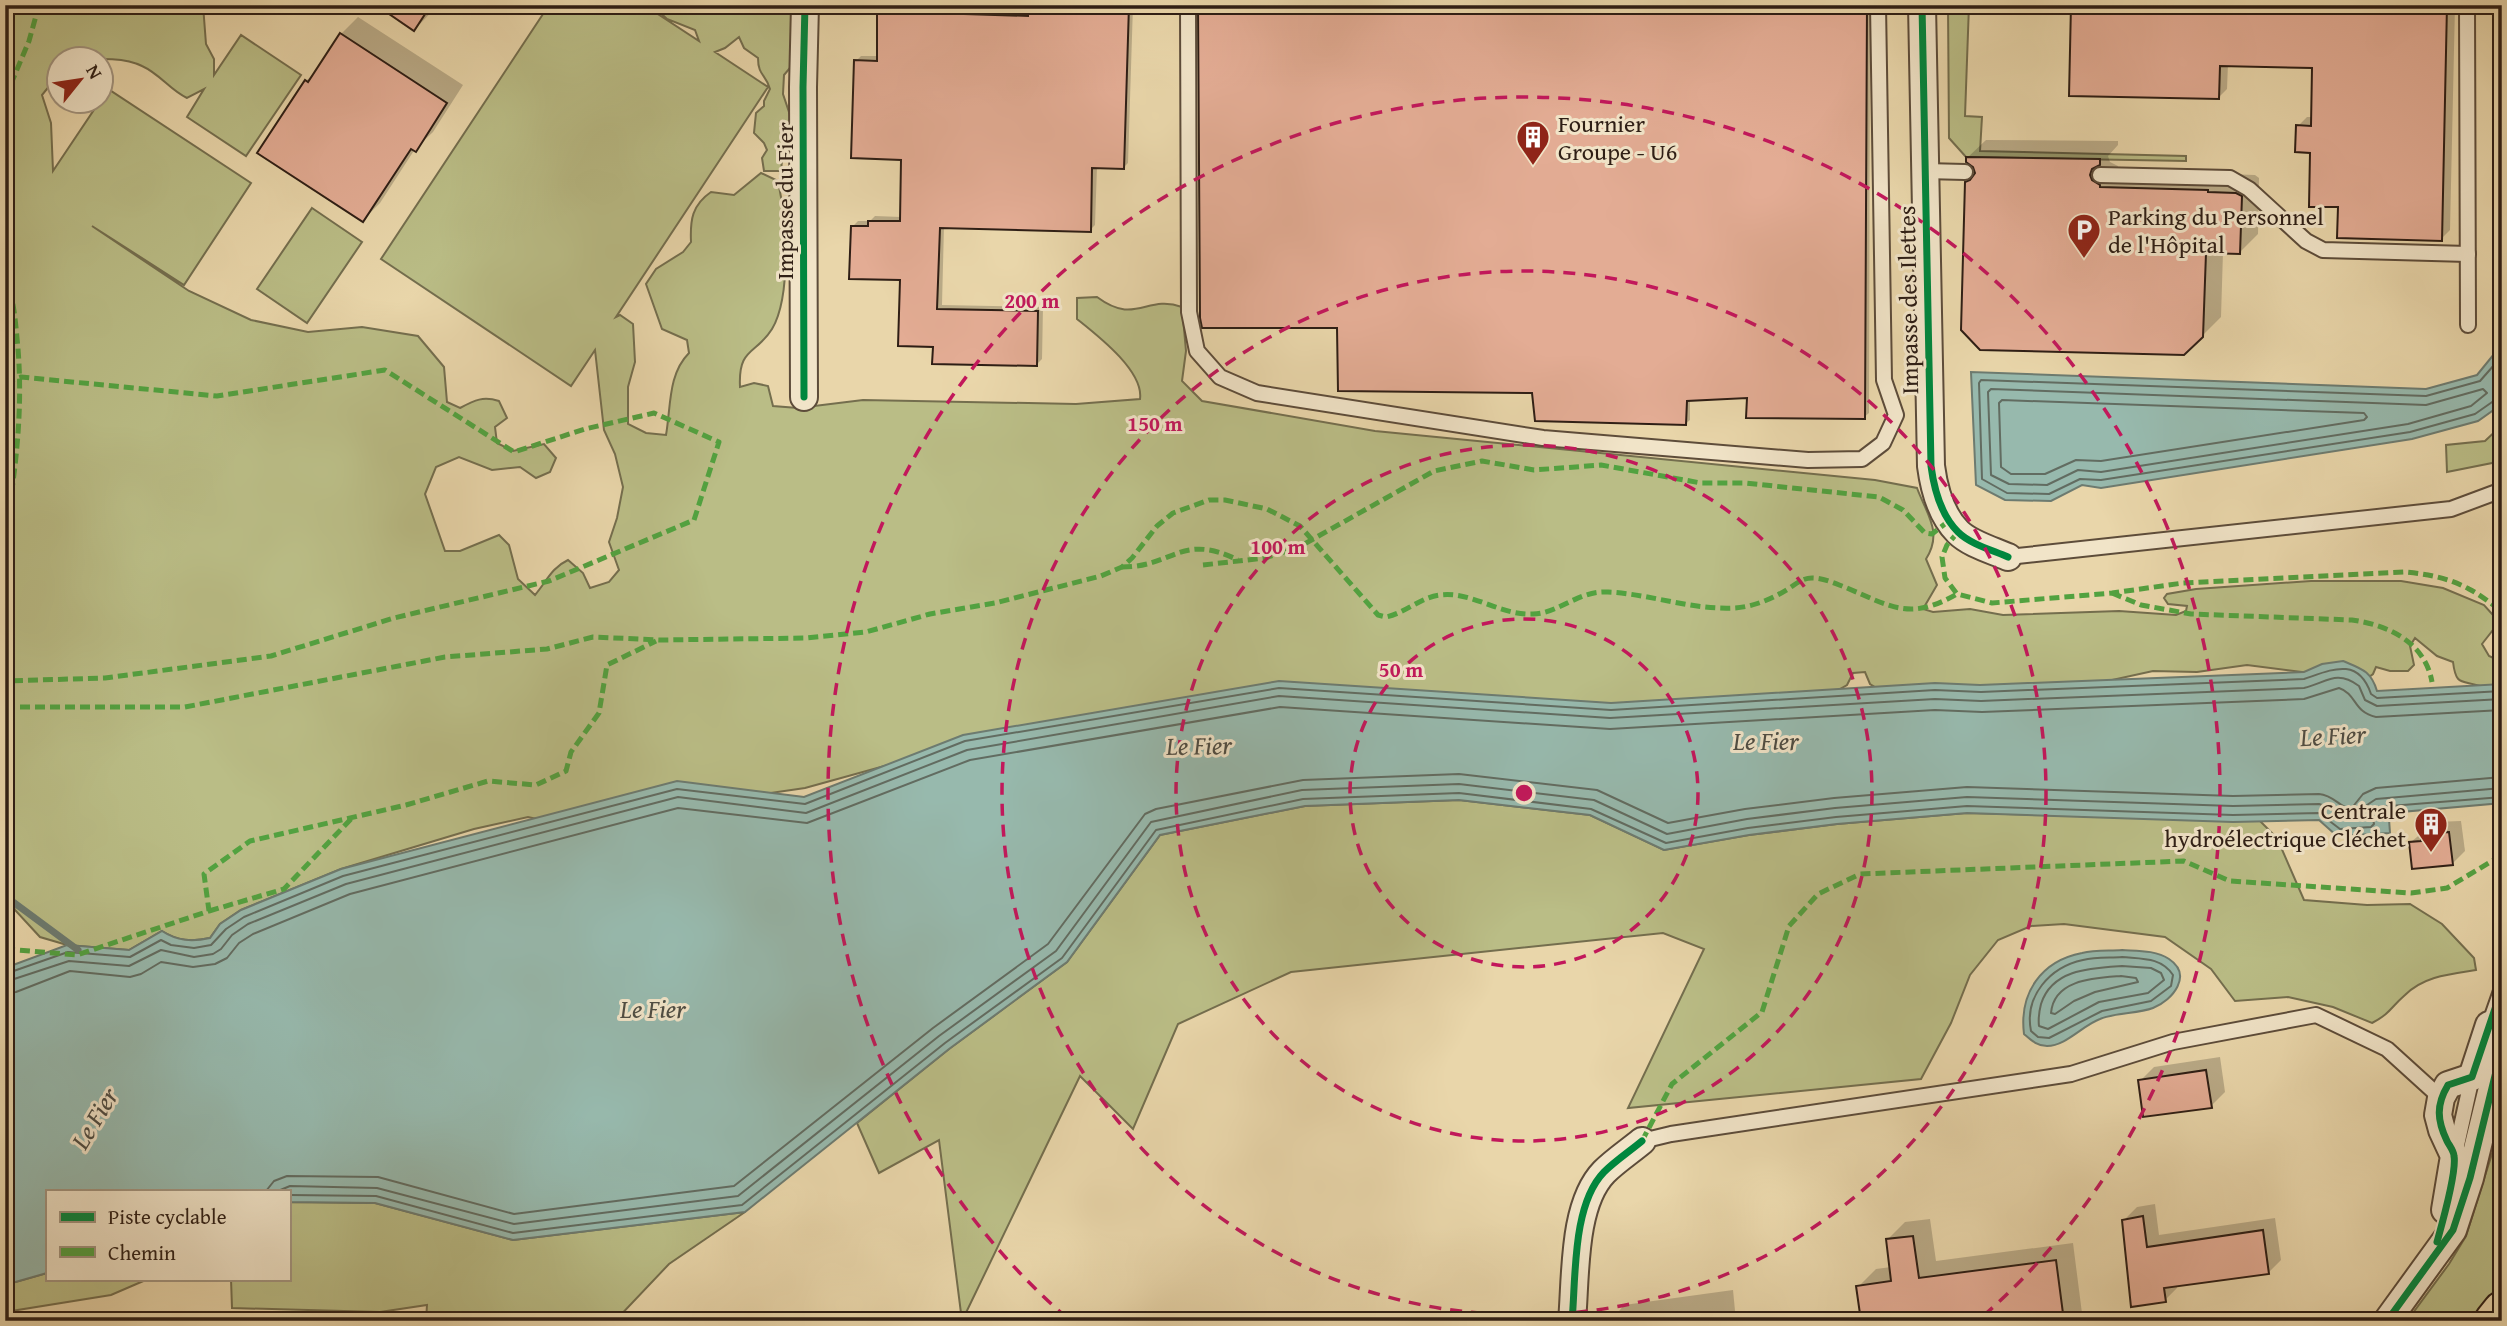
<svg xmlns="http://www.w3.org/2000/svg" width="2507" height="1326" viewBox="0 0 2507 1326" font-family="'Gentium Book Plus',serif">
  <rect width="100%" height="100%" fill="#e9d6aa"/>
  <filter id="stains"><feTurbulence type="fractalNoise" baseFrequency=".00286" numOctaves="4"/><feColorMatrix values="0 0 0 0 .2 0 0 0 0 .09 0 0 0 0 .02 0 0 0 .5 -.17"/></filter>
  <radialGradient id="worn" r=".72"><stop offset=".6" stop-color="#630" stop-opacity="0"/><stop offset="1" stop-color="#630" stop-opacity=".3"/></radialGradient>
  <!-- green -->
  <g fill="#babd86" stroke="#746e4e" stroke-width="2">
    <path d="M5 5H203L206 44 214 59V75L241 35 301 75 246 156 187 117 204 89 187 98C170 90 160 74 142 66 121 55 84 60 60 60L59 74 42 95 51 123 53 171 108 89 251 183 184 285 92 226 189 291 251 320 308 332 362 327 418 336 444 367 447 402 460 408C475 400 483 396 499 401L507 418 495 427 497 443 513 451 544 444 556 458 550 472 536 478 520 467 492 470 459 457 436 467 425 494 445 551H460L499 535 509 545 518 579 535 595C547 581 551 568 568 560L583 573 590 588 609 582 619 570 609 542 617 518 623 487 615 454 604 430 595 350 571 386 381 259 549 5H644L699 41 695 30 667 19 652 5H834L831 7H815L795 62 784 75 783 94 792 121 783 150 781 171H764L762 158 767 150 764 143 754 133 756 113 764 106V101L770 89C766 74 758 76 758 58L744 48 739 37 725 48 715 52 768 87 616 317 620 315 633 324 635 362 628 387V424L646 433 666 435C671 406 668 374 689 353L687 340 662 329 646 284 656 269 683 252 691 242C690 220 692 205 711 192L734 195 761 173 778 181C786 218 792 295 772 329 756 355 738 347 740 387L754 383 768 386 773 406 798 408 863 400 1076 404 1140 399C1144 371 1097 335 1077 319V298L1097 297C1136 326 1146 294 1182 307L1186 351 1182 381 1202 401 1375 431 1875 480 1917 488C1927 515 1943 532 1926 559L1937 585 1923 609 1933 612 1970 609 2003 615 2119 611 2176 615 2186 611 2187 606 2168 604 2164 598 2167 594 2196 589 2311 581H2401L2443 588 2484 605 2493 615 2496 626 2482 644 2489 656 2502 662V695C2494 692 2487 688 2480 686 2461 680 2456 686 2453 662L2437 656 2415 638 2410 646 2414 665 2408 671H2390L2376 667 2373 674 2365 680 2247 665 2197 672 2153 671 2094 684 1888 695 1870 684 1865 672 1853 673 1847 685 1831 694 888 765 805 788 560 824 528 817 474 829 341 869 241 910 220 924 210 938C192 942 178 941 162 931L129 950 67 945 40 937 15 910 7 889 13 873 5 866Z"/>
    <path d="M1948 5H1969L1965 116 1982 117 1980 151 2186 156V161L1966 157 1949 138Z"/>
    <path d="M312 208 362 242 307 323 257 289Z"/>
    <path d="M2502 425V454L2492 463 2447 472 2446 445 2485 441Z"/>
    <path d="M1459 800 1590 815 1664 850 1749 835 1837 824 1967 813 2260 821 2277 838 2304 900 2367 905 2410 904 2442 924 2474 958 2476 970C2450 974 2424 976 2405 995 2390 1008 2391 1013 2372 1023L2333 1007 2288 997 2235 1001 2211 969 2165 937 2064 924 2031 926 1998 940 1970 975 1951 1023 1921 1079 1628 1108 1704 949 1663 933 1291 972 1178 1024 1133 1129 1080 1076 962 1321 939 1140 879 1173 857 1123 949 1049 1067 962 1160 835 1305 806Z"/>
    <path d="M2502 1122V1292L2479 1321H2407L2449 1264 2466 1236Z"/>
    <path d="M289 1202 375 1203 513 1240 745 1212 669 1264 615 1321H426L427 1305 380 1312 232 1308 231 1279H289Z"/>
    <path d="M47 1273V1279H148L111 1295 5 1312V1285Z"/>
  </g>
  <!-- water -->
  <g fill="#97b9ad" stroke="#6d7b70" stroke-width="2">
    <path d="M2502 337V404L2478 421 2412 439 2101 488 2082 485 2051 501 2005 500 1976 485 1971 372 2426 389 2477 375 2499 348Z"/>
    <path d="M2343 661C2362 669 2371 671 2377 691L2502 684V803L2379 814 2380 819H2389L2390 833 2337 836 2319 820 2233 822 1967 813 1837 824 1749 835 1664 850 1590 815 1459 800 1305 806 1160 835 1067 962 949 1049 745 1212 513 1240 375 1203 289 1202V1191H47V1273L5 1285V968L67 945 129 950 162 931C177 941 192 942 210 938L220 924 241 910 341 869 677 781 804 797 963 735 1279 681 1611 703 1935 683 1980 685 2304 672 2322 664Z"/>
    <path d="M2122 950C2137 951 2156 950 2169 959 2193 975 2173 1000 2153 1008 2137 1014 2117 1012 2100 1019 2083 1025 2066 1046 2047 1046 2037 1046 2031 1040 2024 1034 2019 993 2041 961 2082 953 2095 950 2109 951 2122 950Z"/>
  </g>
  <!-- shadow -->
  <g fill="#0003">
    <path d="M379 5H438L420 24Z"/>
    <path d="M854 5H970V10L1029 11 1030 5H1133L1128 163 1123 168 1097 167 1095 225 1090 230 944 226 942 305 1043 307 1042 359 1037 364 934 345 901 278 853 226 858 221H870L875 216 901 217 903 158 856 61 861 56H879V16Z"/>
    <path d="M1200 5H1870L1869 413 1864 417 1748 396 1690 399V420L1685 424 1534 391 1339 326Z"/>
    <path d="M2073 5H2455L2450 230 2441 239 2340 206 2298 126 2307 117H2313L2314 66 2228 64 2227 89 2218 98Z"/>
    <path d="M358 17 463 85 433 132 415 149 380 203 363 220 260 152 306 81 319 68 341 34Z"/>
    <path d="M1986 140 2118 141V145L2108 156 2110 162 2118 166V170L2255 175 2259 178 2258 234 2240 252H2223L2221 317 2202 336 1967 182 1976 173 1975 166 1967 158Z"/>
    <path d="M2461 821 2465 851 2452 864 2411 842 2435 822Z"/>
    <path d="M2220 1057 2225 1092 2211 1106 2140 1081 2154 1067Z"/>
    <path d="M2155 1204 2159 1235 2275 1218 2281 1260 2269 1272 2177 1285V1288L2165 1300 2124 1220 2137 1207Z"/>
    <path d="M1930 1219 1936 1261 2073 1243 2083 1321H1863L1858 1287 1876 1269 1891 1267 1887 1240 1905 1222Z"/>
    <path d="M1733 1290 1736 1321H1611L1624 1305Z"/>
  </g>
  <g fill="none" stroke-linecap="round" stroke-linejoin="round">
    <!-- shore -->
    <g stroke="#626c61" stroke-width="2">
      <path d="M2502 356 2480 381 2426 396 1981 380 1979 383 1982 479 2007 493 2049 494 2080 479 2101 480 2410 432 2475 414 2495 400 2502 399"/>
      <path d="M1991 389 2426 405 2483 389 2487 393 2471 406 2408 424 2101 472 2078 470 2047 485 2009 484 1991 475 1988 392Z"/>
      <path d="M2002 400 2364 413 2367 417 2364 420 2101 461 2076 460 2045 474H2011L2001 467 1999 403Z"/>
      <path d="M2122 957C2142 959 2161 957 2173 975L2171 986 2151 1001 2102 1011 2049 1038 2038 1037 2031 1031C2024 996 2050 967 2083 960 2096 957 2110 958 2122 957Z"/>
      <path d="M2122 966 2151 968 2161 973 2164 980 2148 993 2099 1002 2048 1029 2039 1026C2038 1018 2039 1012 2041 1004 2052 969 2091 968 2122 966Z"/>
      <path d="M5 974 68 952 130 957 161 940 171 945 194 948 211 945 226 929 244 917 343 876 677 789 805 804 965 741 1279 688 1611 710 1935 690 1981 692 2304 679C2331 670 2358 656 2371 694L2377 698 2502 691"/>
      <path d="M2121 976 2136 978 2138 982 2095 992 2074 1001 2055 1014 2051 1013C2054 979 2095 978 2121 976Z"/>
      <path d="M5 982 69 961 129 966 161 950 194 957 213 954 221 949 232 935 248 924 346 884 678 797 806 813 967 750 1279 696 1610 718 1935 699 1981 701 2304 688C2326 683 2336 669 2359 686L2365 700 2377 706 2502 699"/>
      <path d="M5 993 16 992 70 971 130 977 141 974 161 962 193 967 215 964 227 958 239 943 253 934 350 894 678 808 807 823 970 760 1280 707 1610 729 1935 710 1982 712 2304 699 2339 688C2357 694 2353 712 2376 717L2502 710"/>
      <path d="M266 1191 274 1181 287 1176 378 1177 514 1214 734 1186 933 1028 1048 944 1145 814 1156 809 1303 780 1459 774 1597 790 1668 823 1745 809 1834 798 1967 787 2233 796 2319 794C2334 795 2340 808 2351 809L2363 794 2376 788 2502 777"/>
      <path d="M278 1191 290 1186 377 1188 514 1224 738 1196 939 1036 1056 951 1151 822 1302 790 1459 784 1594 800 1667 834 1747 819 1835 808 1967 797 2233 806 2319 804 2329 807 2343 820 2359 819 2367 805 2376 799 2502 788"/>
      <path d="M289 1195 376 1196 513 1233 742 1205 945 1043 1062 958 1156 830 1303 799 1459 793 1591 809 1666 843 1748 828 1836 817 1967 806 2233 815 2319 813 2340 829 2371 827 2374 824 2372 813 2378 807 2502 797"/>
    </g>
    <!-- stream -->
    <path stroke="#6d7b70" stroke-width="7" d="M5 896 78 950"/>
  </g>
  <!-- building -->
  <g fill="#e3ac94" stroke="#2e1e15" stroke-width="2">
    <path d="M376 5H431L414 31Z"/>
    <path d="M877 5H966L965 14 1028 16V5H1129L1124 169 1092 168 1091 232 940 228 937 309 1038 311 1037 366 932 364 933 347 898 346 900 280 849 279 851 226H868V221H900L901 160 851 158 854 60 877 61Z"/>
    <path d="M1198 5H1867L1865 419 1746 418 1747 398 1687 401 1686 425 1535 421 1532 393 1338 391 1337 328H1202L1200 318Z"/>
    <path d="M2071 5H2447L2442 241 2337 238 2338 207H2309L2310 153 2295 152 2296 125 2311 126 2312 68 2220 66 2219 99 2069 96Z"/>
    <path d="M340 33 447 103 416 152 411 149 363 222 257 153 305 80 308 82Z"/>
    <path d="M1966 157 2100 159V165L2092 169 2090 175 2092 180 2100 185V187L2208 190V192L2236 193 2242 196 2240 254 2206 253 2203 337 2184 355 1980 350 1961 330 1965 182 1970 180 1975 173 1973 167 1966 162Z"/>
    <path d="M2449 832 2453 865 2412 869 2409 842 2421 841V833Z"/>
    <path d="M2206 1070 2212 1108 2143 1117 2138 1080Z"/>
    <path d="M2143 1216 2147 1247 2263 1230 2269 1274 2164 1288 2166 1302 2131 1307 2122 1220Z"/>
    <path d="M1913 1236 1919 1278 2056 1260 2064 1321H1861L1856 1286 1891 1281 1886 1239Z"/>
  </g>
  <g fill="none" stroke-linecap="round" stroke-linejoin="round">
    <defs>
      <g id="lane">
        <path d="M1188 5 1189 312 1197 351 1220 377 1257 393 1543 438 1808 460 1862 459 1883 443 1896 415 1884 380 1878 5"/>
        <path d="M2467 5 2468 325"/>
        <path d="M1925 171 1965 172"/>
        <path d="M2100 175 2230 178 2249 189 2306 241 2323 250 2468 254"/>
        <path d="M2008 557 2451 509 2502 490"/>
        <path d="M2489 1025 2502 988"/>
        <path d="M1642 1141 1671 1134 2071 1074 2173 1042 2316 1015 2387 1049 2441 1098"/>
        <path d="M2455 1154 2472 1077"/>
      </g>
      <g id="street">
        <path d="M1922 5 1931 466C1934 489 1941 515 1958 532 1970 544 1992 550 2008 557"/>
        <path d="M804 397 803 87 805 5"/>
        <path d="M2472 1077 2489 1025"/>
        <path d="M2445 1210 2454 1156 2442 1130 2438 1115 2441 1098 2448 1085 2472 1077"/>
        <path d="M1572 1321C1576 1278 1572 1205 1604 1172 1615 1161 1630 1151 1642 1141"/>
        <path d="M2387 1321 2453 1230 2470 1178 2502 1047"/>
      </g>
      <path id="highway" d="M2494 1321 2502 1311"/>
    </defs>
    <!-- lane casing -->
    <use href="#lane" stroke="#5d4c3a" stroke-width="18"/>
    <!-- street casing -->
    <use href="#street" stroke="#5d4c3a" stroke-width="30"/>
    <!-- highway casing -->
    <use href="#highway" stroke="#2e1e15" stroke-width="42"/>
    <!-- lane -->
    <use href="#lane" stroke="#f1e4c8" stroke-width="14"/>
    <!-- street -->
    <use href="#street" stroke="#f1e4c8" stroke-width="26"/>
    <!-- highway -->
    <use href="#highway" stroke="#e9d6aa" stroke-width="38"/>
    <!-- quiet -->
    <g stroke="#52a240" stroke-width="5" stroke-dasharray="10 5" stroke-linecap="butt">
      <path d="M5 27 11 42 5 52"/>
      <path d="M5 98 29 41 39 5"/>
      <path d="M5 275C13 296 15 316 17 338 24 405 16 469 5 535"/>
      <path d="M5 382 21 377 217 396 385 370 514 452 585 429 654 413 719 442 694 520 549 581 394 618 271 656 105 678 5 681"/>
      <path d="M1958 532 1947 545 1942 557 1945 578 1957 594 1992 603 2112 593 2183 583 2405 572C2427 574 2449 578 2469 589 2481 595 2491 604 2502 611"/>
      <path d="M1203 565 1265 558 1299 547 1434 471 1482 461 1534 470 1601 465 1701 483H1745L1879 497 1903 510 1925 533 1932 534 1950 520"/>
      <path d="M1122 567C1174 567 1181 532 1238 560"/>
      <path d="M2112 593 2141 605 2191 614 2352 620C2388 625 2425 642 2432 682"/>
      <path d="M5 707H185L445 657 547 649 593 637 660 640 806 638 866 632 930 614 995 603 1101 576 1122 567 1132 558 1157 526 1173 513 1209 500H1225L1267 509 1300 526 1378 615 1386 617C1405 613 1421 597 1440 595 1472 591 1501 616 1533 614 1560 613 1579 590 1608 592 1650 594 1691 610 1734 608 1753 607 1772 599 1788 589 1796 584 1802 578 1812 578 1824 578 1836 584 1847 588 1892 607 1910 621 1957 594"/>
      <path d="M209 911 284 889 351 819"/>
      <path d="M5 949 77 955 209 911 204 874 250 841 406 805 488 781 536 785 566 771 571 752 599 713 607 665 656 641"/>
      <path d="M1642 1141 1672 1084 1762 1012 1789 926 1818 894 1860 874 2184 861 2230 881 2411 893 2447 888 2502 855"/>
    </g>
    <defs>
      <g id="cycleway">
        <path d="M1922 5 1931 466C1934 489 1941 515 1958 532 1970 544 1992 550 2008 557"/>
        <path d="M804 397 803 87 805 5"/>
        <path d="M2437 1242C2442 1224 2457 1172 2454 1156 2454 1151 2449 1145 2447 1141 2437 1120 2436 1105 2448 1085L2472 1077 2502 988"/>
        <path d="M1572 1321C1576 1278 1572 1205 1604 1172 1615 1161 1630 1151 1642 1141"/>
        <path d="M2387 1321 2453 1230 2470 1178 2502 1047"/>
      </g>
    </defs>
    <!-- cycleway casing -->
    <use href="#cycleway" stroke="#f1e4c8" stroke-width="11"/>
    <!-- cycleway -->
    <use href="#cycleway" stroke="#00873e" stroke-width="7"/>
  </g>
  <!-- distance rings -->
  <g fill="none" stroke="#c2185b" stroke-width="3.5" stroke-dasharray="12 9">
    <circle cx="1524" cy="793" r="174"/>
    <circle cx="1524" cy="793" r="348"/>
    <circle cx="1524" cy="793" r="522"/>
    <path d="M1067 1318A696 696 0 1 1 1981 1318"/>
  </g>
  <!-- icons -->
  <defs>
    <symbol id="building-pin" viewBox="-11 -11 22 30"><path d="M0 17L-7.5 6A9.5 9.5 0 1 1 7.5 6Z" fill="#8f2418" stroke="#f1e4c8"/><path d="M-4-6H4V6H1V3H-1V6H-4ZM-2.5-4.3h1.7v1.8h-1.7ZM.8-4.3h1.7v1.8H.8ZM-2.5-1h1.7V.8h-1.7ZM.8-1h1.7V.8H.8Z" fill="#fff"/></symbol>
    <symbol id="parking-pin" viewBox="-11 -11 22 30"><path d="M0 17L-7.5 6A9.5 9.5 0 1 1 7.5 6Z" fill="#8f2418" stroke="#f1e4c8"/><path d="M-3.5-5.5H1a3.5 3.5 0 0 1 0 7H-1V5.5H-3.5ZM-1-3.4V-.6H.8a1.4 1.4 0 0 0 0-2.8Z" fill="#fff"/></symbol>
  </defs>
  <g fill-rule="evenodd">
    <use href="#building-pin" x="1514" y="118" width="38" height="52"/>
    <use href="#parking-pin" x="2065" y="211" width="38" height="52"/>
    <use href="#building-pin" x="2412" y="805" width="38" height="52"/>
  </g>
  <g text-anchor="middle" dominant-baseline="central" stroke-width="6" stroke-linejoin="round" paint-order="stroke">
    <!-- poi labels -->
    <g font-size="24" fill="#2e1e15" stroke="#f1e4c8" text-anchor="start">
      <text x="1558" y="123">Fournier<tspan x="1558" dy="28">Groupe - U6</tspan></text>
      <text x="2108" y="216">Parking du Personnel<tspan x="2108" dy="28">de l'Hôpital</tspan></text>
      <text x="2406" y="810" text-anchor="end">Centrale<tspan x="2406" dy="28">hydroélectrique Cléchet</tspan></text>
    </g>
    <!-- street labels -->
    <g font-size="24" fill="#2e1e15" stroke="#f1e4c8">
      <text transform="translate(784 201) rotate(-90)">Impasse du Fier</text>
      <text transform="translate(1908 300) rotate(-91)">Impasse des Ilettes</text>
    </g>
    <!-- water labels -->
    <g font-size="26" font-style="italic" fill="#4e4c43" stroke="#f1e4c8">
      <text transform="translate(2333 735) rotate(-3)">Le Fier</text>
      <text x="1766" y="740">Le Fier</text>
      <text transform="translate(1199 745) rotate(-1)">Le Fier</text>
      <text x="653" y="1008">Le Fier</text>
      <text transform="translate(94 1118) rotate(-59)">Le Fier</text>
    </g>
  </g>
  <circle cx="1524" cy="793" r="10" fill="#c2185b" stroke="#f1e4c8" stroke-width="3.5"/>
  <g font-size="21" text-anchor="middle" font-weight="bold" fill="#c2185b" stroke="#f1e4c8" stroke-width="6" stroke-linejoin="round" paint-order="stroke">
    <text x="1032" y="308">200 m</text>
    <text x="1155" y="431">150 m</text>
    <text x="1278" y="554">100 m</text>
    <text x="1401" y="677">50 m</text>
  </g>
  <!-- margin -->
  <rect width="2507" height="1326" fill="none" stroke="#e9d6aa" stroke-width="28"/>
  <rect x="7" y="7" width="2493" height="1312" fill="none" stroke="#2e1e15" stroke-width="3.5"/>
  <rect x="14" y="14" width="2479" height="1298" fill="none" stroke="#2e1e15" stroke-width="2"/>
  <!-- legend -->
  <rect x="46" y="1190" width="245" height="91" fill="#f1e4c8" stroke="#a39580" stroke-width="2"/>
  <rect x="60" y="1212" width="35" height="10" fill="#00873e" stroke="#a39580" stroke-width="2"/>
  <text x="108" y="1224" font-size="21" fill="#2e1e15">Piste cyclable</text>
  <rect x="60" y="1247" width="35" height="10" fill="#52a240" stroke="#a39580" stroke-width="2"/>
  <text x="108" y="1260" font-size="21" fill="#2e1e15">Chemin</text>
  <!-- north arrow -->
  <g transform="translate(80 80) rotate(60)"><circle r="33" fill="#f1e4c8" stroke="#a39580" stroke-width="2"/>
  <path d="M0-5L12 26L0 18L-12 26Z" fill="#8f2418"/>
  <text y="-10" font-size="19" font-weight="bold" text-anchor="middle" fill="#2e1e15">N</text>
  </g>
  <rect width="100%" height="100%" filter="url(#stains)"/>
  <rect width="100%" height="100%" fill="url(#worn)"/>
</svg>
